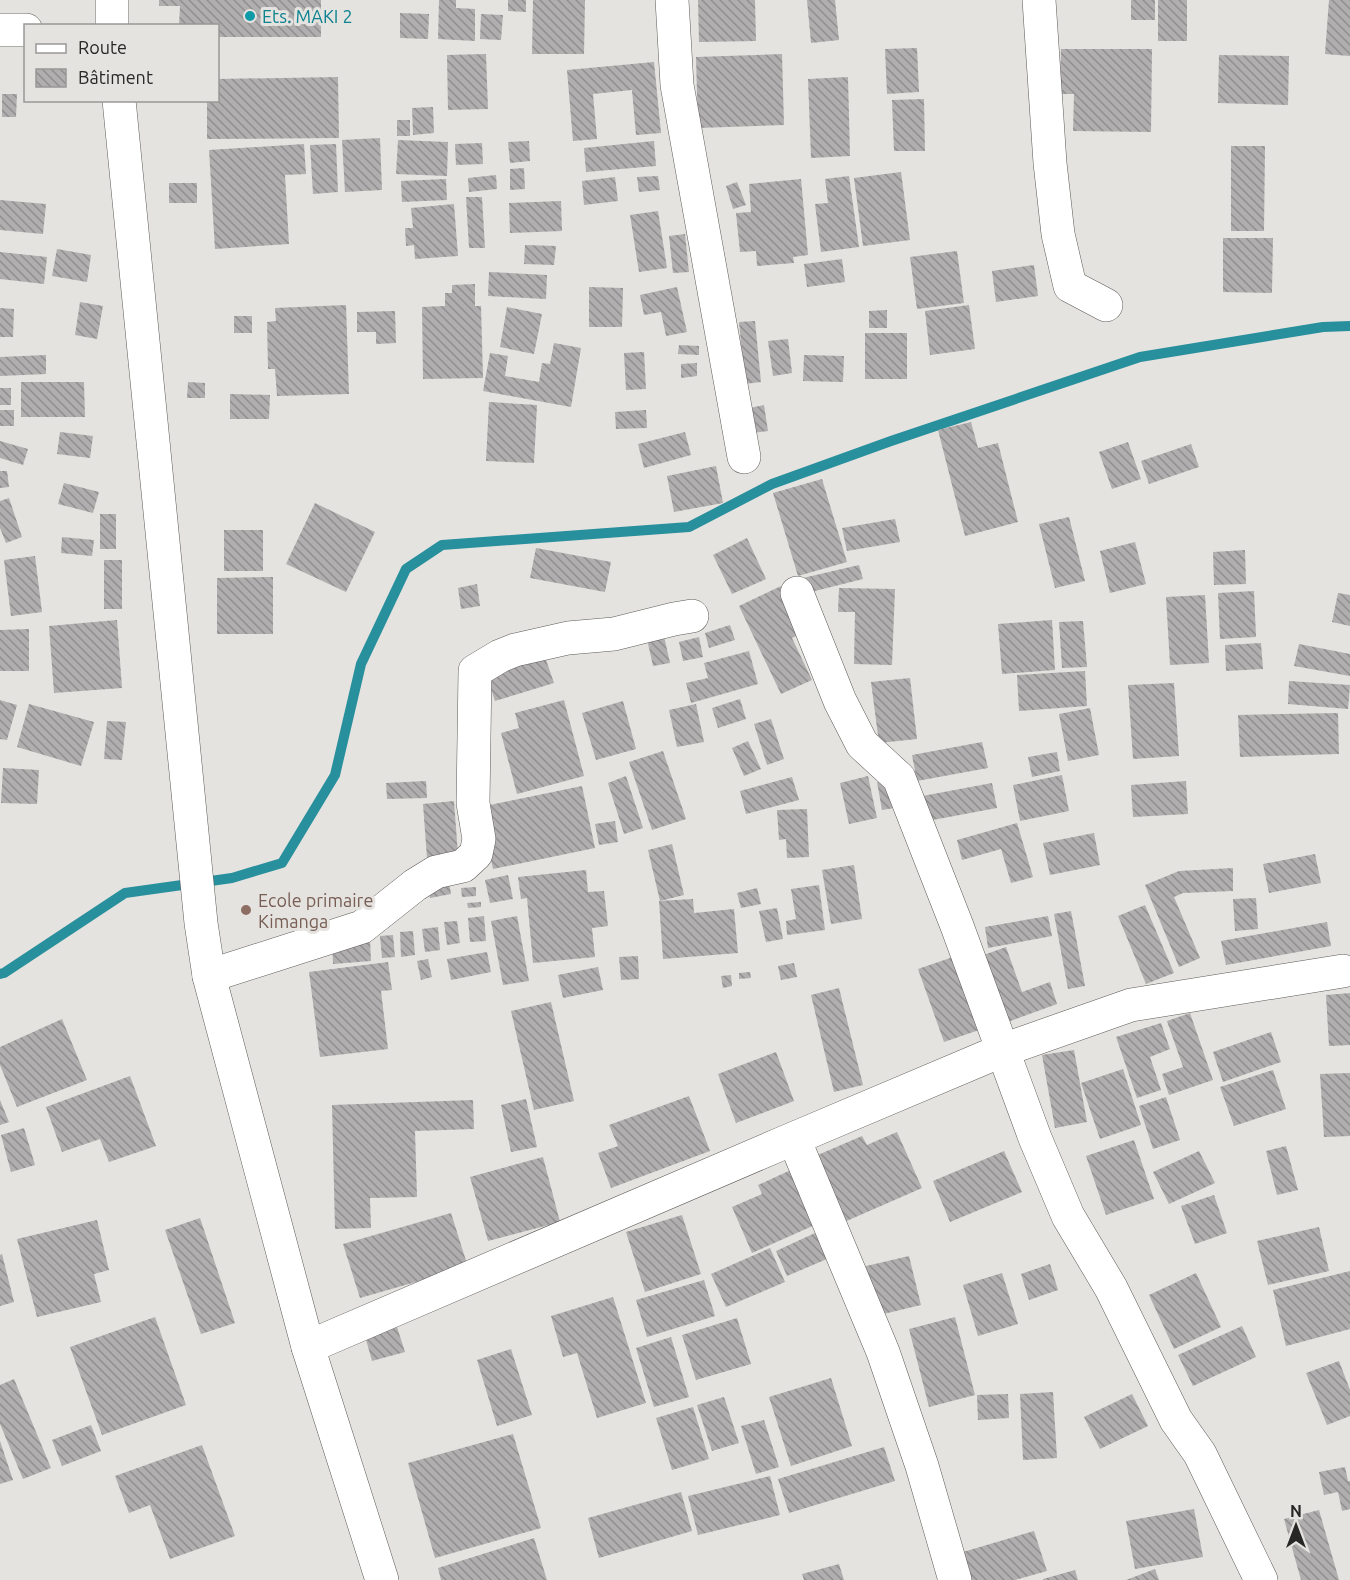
<svg xmlns="http://www.w3.org/2000/svg" width="1350" height="1580" viewBox="0 0 1350 1580" font-family="Ubuntu,sans-serif">
  <defs>
    <pattern id="building-back-hatch" width="6" height="6" patternUnits="userSpaceOnUse" patternTransform="scale(1.5)"><rect width="6" height="6" fill="#b1aeaf"/><path d="M-1 5l2 2M0 0l6 6M5-1l2 2" fill="none" stroke="#908e8e"/></pattern>
  </defs>
  <rect width="100%" height="100%" fill="#e5e3e0"/>
  <g fill="none" stroke-linecap="round" stroke-linejoin="round">
    <!-- stream -->
    <path stroke="#288f9c" stroke-width="10" d="M0 974 4 973 125 893 232 878 282 863 335 775 361 664 406 569 442 545 689 527 772 484 891 441 1140 357 1323 327 1350 326"/>
  </g>
  <!-- building -->
  <g fill="url(#building-back-hatch)">
    <path d="M159 0H321V37H218V26H179L180 6H159Z"/>
    <path d="M439 0H456V8L475 9V41L438 39Z"/>
    <path d="M508 0H526V12L508 11Z"/>
    <path d="M533 0H585L584 54H532Z"/>
    <path d="M698 0H755L756 41 699 42Z"/>
    <path d="M807 0H835L839 40 811 43Z"/>
    <rect x="1131" y="0" width="24" height="20"/>
    <rect x="1158" y="0" width="29" height="41"/>
    <path d="M1329 0H1350V56L1325 54Z"/>
    <path d="M400 13 429 14 428 39 400 38Z"/>
    <path d="M481 14 503 15 501 40 480 39Z"/>
    <path d="M917 48 919 92 887 94 885 49Z"/>
    <path d="M1061 49H1152L1151 132 1073 131 1074 94H1060Z"/>
    <path d="M486 54 488 109 448 110 447 55Z"/>
    <path d="M782 54 784 125 698 128 696 57Z"/>
    <path d="M1219 55 1289 56 1288 105 1218 103Z"/>
    <path d="M654 62 661 133 636 135 632 90 593 94 597 139 573 141 567 70Z"/>
    <path d="M338 77 339 138 207 139V100H218V79Z"/>
    <path d="M848 77 850 156 811 158 808 79Z"/>
    <path d="M2 94H17L16 117H2Z"/>
    <path d="M924 99 925 151H894L892 100Z"/>
    <path d="M433 107 434 133 413 135 412 108Z"/>
    <rect x="397" y="120" width="13" height="16"/>
    <path d="M380 138 382 190 345 192 342 140Z"/>
    <path d="M398 140 448 142 447 176 396 174Z"/>
    <path d="M529 141 530 161 510 163 508 142Z"/>
    <path d="M654 141 656 166 586 172 584 148Z"/>
    <path d="M482 143 483 164 456 165 455 144Z"/>
    <path d="M304 144 306 174 285 175 289 244 215 249 209 150Z"/>
    <path d="M336 144 338 192 313 194 310 145Z"/>
    <path d="M1231 146H1265L1264 231H1231Z"/>
    <path d="M524 168 525 189 510 190V169Z"/>
    <path d="M901 172 910 240 863 246 854 178Z"/>
    <path d="M496 175 497 189 469 192 468 178Z"/>
    <path d="M658 176 660 190 639 192 637 177Z"/>
    <path d="M849 176 859 247 821 252 815 204 828 203 825 179Z"/>
    <path d="M615 177 618 201 584 205 582 181Z"/>
    <path d="M446 179 447 200 402 202 401 181Z"/>
    <path d="M801 179 808 255 793 257 794 263 757 266 756 251 740 252 736 213 751 212 749 184Z"/>
    <path d="M737 182 746 205 733 209 726 186Z"/>
    <rect x="169" y="183" width="28" height="20"/>
    <path d="M466 197H482L485 248H469Z"/>
    <path d="M0 200 46 204 43 234 0 230Z"/>
    <path d="M561 201 562 231 510 233 509 203Z"/>
    <path d="M454 204 458 256 415 259 414 245 406 246 405 228H413L411 208Z"/>
    <path d="M658 211 667 268 639 272 630 215Z"/>
    <path d="M685 234 689 272 673 273 669 236Z"/>
    <path d="M1223 238H1273L1272 293 1223 292Z"/>
    <path d="M525 245 556 246 554 265 524 264Z"/>
    <path d="M57 249 91 255 87 282 52 276Z"/>
    <path d="M957 251 964 303 917 309 910 257Z"/>
    <path d="M0 252 47 257 44 284 0 279Z"/>
    <path d="M842 259 845 282 807 287 804 264Z"/>
    <path d="M1034 265 1038 296 996 302 992 271Z"/>
    <path d="M489 272 547 275 546 299 488 296Z"/>
    <path d="M475 284V306H481L483 378 423 379 422 307 445 306V293H452V285Z"/>
    <path d="M589 287 623 288 622 327H589Z"/>
    <path d="M677 287 687 332 666 336 661 312 644 315 640 295Z"/>
    <path d="M80 302 103 306 97 339 75 335Z"/>
    <path d="M346 305 349 394 277 396 275 369H268L267 322 276 321 275 308Z"/>
    <path d="M969 305 975 349 930 355 925 311Z"/>
    <path d="M507 307 542 314 534 354 500 347Z"/>
    <path d="M0 308 14 309 13 337H0Z"/>
    <path d="M887 310V328H869V311Z"/>
    <path d="M395 311 396 343 376 344V332H357V312Z"/>
    <rect x="234" y="316" width="18" height="17"/>
    <path d="M755 321 761 382 745 384 739 322Z"/>
    <rect x="865" y="333" width="42" height="46"/>
    <path d="M788 339 792 373 773 376 768 341Z"/>
    <path d="M554 343 581 348 571 407 483 391 490 353 508 356 505 376 539 382 542 363 550 364Z"/>
    <path d="M679 345 699 346V355L678 354Z"/>
    <path d="M644 352 646 389 626 390 624 353Z"/>
    <path d="M46 355V374L0 376V357Z"/>
    <path d="M804 355 844 356 843 382 803 381Z"/>
    <path d="M697 363V376L681 378V364Z"/>
    <path d="M21 382H84L85 417H21Z"/>
    <path d="M188 382 205 383V398H187Z"/>
    <rect x="0" y="388" width="11" height="17"/>
    <path d="M230 394 270 395 269 419H230Z"/>
    <path d="M489 402 537 405 534 463 486 461Z"/>
    <path d="M764 405 768 431 753 433 750 408Z"/>
    <rect x="0" y="410" width="14" height="16"/>
    <path d="M646 410 647 428 616 429 615 412Z"/>
    <path d="M971 422 978 448 998 443 1018 522 965 536 938 430Z"/>
    <path d="M60 432 93 436 90 458 57 454Z"/>
    <path d="M685 432 691 455 644 468 638 444Z"/>
    <path d="M0 441 28 449 23 465 0 458Z"/>
    <path d="M1128 442 1141 479 1112 489 1099 452Z"/>
    <path d="M1191 444 1199 467 1149 484 1141 461Z"/>
    <path d="M716 466 723 503 674 512 667 476Z"/>
    <path d="M0 471H7L9 487 0 488Z"/>
    <path d="M822 479 847 562 798 576 773 493Z"/>
    <path d="M64 483 99 492 93 513 58 504Z"/>
    <path d="M9 498 22 537 6 543 0 528V501Z"/>
    <path d="M315 503 375 532 346 592 286 564Z"/>
    <rect x="100" y="514" width="16" height="35"/>
    <path d="M1069 517 1085 581 1055 588 1039 524Z"/>
    <path d="M895 519 900 542 847 551 842 528Z"/>
    <rect x="224" y="530" width="39" height="41"/>
    <path d="M62 537 94 540 92 556 61 553Z"/>
    <path d="M747 538 766 579 732 594 713 555Z"/>
    <path d="M1135 542 1146 584 1110 593 1100 551Z"/>
    <path d="M536 548 611 562 605 592 530 578Z"/>
    <path d="M1245 550 1246 584 1214 585 1213 552Z"/>
    <path d="M35 556 42 612 11 616 4 560Z"/>
    <rect x="104" y="560" width="18" height="49"/>
    <path d="M859 565 863 579 807 593 803 578Z"/>
    <path d="M273 577V634H217V578Z"/>
    <path d="M477 584 480 606 461 609 458 588Z"/>
    <path d="M781 586 803 633 792 638 812 680 781 694 739 606Z"/>
    <path d="M839 588 895 589 892 665 854 664 855 612H838Z"/>
    <path d="M1254 591 1256 637 1220 639 1218 593Z"/>
    <path d="M1338 593 1350 595V626L1332 622Z"/>
    <path d="M1205 595 1209 663 1170 665 1166 597Z"/>
    <path d="M117 620 122 688 54 693 49 626Z"/>
    <path d="M1052 620 1055 670 1002 674 998 624Z"/>
    <path d="M1083 621 1087 667 1062 668 1059 622Z"/>
    <path d="M730 625 735 640 709 648 705 633Z"/>
    <path d="M29 629V671H0V630Z"/>
    <path d="M664 636 670 663 653 666 647 639Z"/>
    <path d="M699 637 703 657 683 661 679 642Z"/>
    <path d="M1261 643 1263 669 1226 671 1225 645Z"/>
    <path d="M1299 644 1350 654V676L1294 666Z"/>
    <path d="M749 651 758 684 691 703 686 683 708 678 704 663Z"/>
    <path d="M544 654 554 683 495 701 486 673Z"/>
    <path d="M1085 671 1087 706 1019 711 1017 675Z"/>
    <path d="M910 678 917 739 879 743 871 682Z"/>
    <path d="M1289 681 1350 685 1348 709 1288 704Z"/>
    <path d="M1174 683 1179 756 1133 759 1128 685Z"/>
    <path d="M740 699 746 719 718 728 712 708Z"/>
    <path d="M0 700 17 705 7 740 0 739Z"/>
    <path d="M564 700 584 776 517 794 501 733 519 728 515 713Z"/>
    <path d="M623 701 636 749 596 760 582 713Z"/>
    <path d="M29 704 94 722 81 766 17 747Z"/>
    <path d="M696 704 704 742 677 747 669 710Z"/>
    <path d="M1090 708 1099 755 1068 761 1059 714Z"/>
    <path d="M1338 713 1339 754 1240 757 1238 715Z"/>
    <path d="M771 719 784 759 767 765 754 724Z"/>
    <path d="M107 721 126 722 122 760 104 759Z"/>
    <path d="M748 741 761 769 744 776 732 748Z"/>
    <path d="M982 742 988 768 917 781 912 755Z"/>
    <path d="M663 751 686 819 652 830 629 762Z"/>
    <path d="M1057 752 1060 771 1032 777 1028 757Z"/>
    <path d="M3 768 39 770 37 804 1 803Z"/>
    <path d="M1062 775 1069 811 1020 821 1013 785Z"/>
    <path d="M626 776 643 828 624 834 608 783Z"/>
    <path d="M868 776 877 818 849 824 840 783Z"/>
    <path d="M792 777 799 800 746 814 740 791Z"/>
    <path d="M890 780 894 808 882 810 877 782Z"/>
    <path d="M426 781 427 798 387 799 386 783Z"/>
    <path d="M1186 781 1188 814 1133 817 1131 785Z"/>
    <path d="M992 783 997 808 922 822 917 797Z"/>
    <path d="M582 786 595 848 493 869 480 807Z"/>
    <path d="M454 801 458 855 427 858 423 804Z"/>
    <path d="M807 809 809 857 787 858 786 839 779 840 777 810Z"/>
    <path d="M615 821 618 842 599 845 595 824Z"/>
    <path d="M1017 823 1033 877 1011 883 1001 849 962 860 957 840Z"/>
    <path d="M1094 833 1100 865 1050 875 1043 843Z"/>
    <path d="M672 844 684 895 660 901 648 850Z"/>
    <path d="M1315 854 1321 883 1269 893 1263 864Z"/>
    <path d="M854 865 862 919 831 924 822 870Z"/>
    <path d="M1233 868V891L1183 893 1174 897 1200 958 1179 967 1145 885 1179 871Z"/>
    <path d="M586 870 588 892 604 891 608 926 592 928 595 957 533 963 527 898 521 899 518 877Z"/>
    <path d="M508 875 513 899 490 903 485 880Z"/>
    <path d="M448 876 451 894 430 898 427 881Z"/>
    <path d="M819 885 825 930 787 935 786 921 796 919 791 889Z"/>
    <path d="M476 887V896L462 897 461 888Z"/>
    <path d="M757 888 761 904 741 908 737 893Z"/>
    <path d="M1256 898 1258 929 1235 931 1233 899Z"/>
    <path d="M693 899 694 913 734 909 738 953 663 959 659 901Z"/>
    <path d="M481 902V907L468 908 467 903Z"/>
    <path d="M1145 905 1174 973 1146 984 1118 916Z"/>
    <path d="M777 908 783 939 766 942 759 911Z"/>
    <path d="M1071 911 1085 986 1068 989 1054 914Z"/>
    <path d="M484 916 486 941 470 942 468 918Z"/>
    <path d="M517 916 529 981 503 985 491 921Z"/>
    <path d="M1048 916 1052 936 988 948 985 927Z"/>
    <path d="M457 921 460 943 447 945 444 922Z"/>
    <path d="M1327 922 1331 946 1226 965 1221 941Z"/>
    <path d="M438 927 440 950 425 952 422 929Z"/>
    <path d="M413 931 415 955 401 957 400 932Z"/>
    <path d="M393 935 395 957 382 958 380 936Z"/>
    <path d="M370 939 371 961 333 964 332 941Z"/>
    <path d="M1006 947 1022 992 1050 982 1057 1004 1002 1024 978 957Z"/>
    <path d="M487 952 491 972 451 980 447 959Z"/>
    <path d="M638 956 639 979 621 980 619 957Z"/>
    <path d="M953 957 979 1030 944 1042 918 969Z"/>
    <path d="M428 959 432 977 421 980 417 961Z"/>
    <path d="M388 962 392 990 381 991 388 1049 320 1057 309 972Z"/>
    <path d="M794 963 797 977 781 980 778 966Z"/>
    <path d="M598 967 603 990 563 998 558 975Z"/>
    <path d="M750 972 751 978 739 979V973Z"/>
    <path d="M731 975 732 986 723 988 721 976Z"/>
    <path d="M839 988 863 1085 834 1092 811 995Z"/>
    <path d="M1350 993V1045L1329 1046 1326 995Z"/>
    <path d="M551 1002 574 1101 534 1110 511 1011Z"/>
    <path d="M1190 1013 1213 1080 1169 1095 1162 1074 1183 1067 1167 1021Z"/>
    <path d="M62 1019 87 1080 17 1107 0 1065V1047Z"/>
    <path d="M1161 1023 1170 1049 1150 1057 1161 1090 1137 1098 1116 1037Z"/>
    <path d="M1271 1032 1281 1062 1223 1082 1213 1052Z"/>
    <path d="M1074 1050 1087 1122 1055 1128 1042 1055Z"/>
    <path d="M776 1052 794 1101 736 1123 718 1074Z"/>
    <path d="M1123 1069 1141 1125 1100 1139 1081 1083Z"/>
    <path d="M1273 1070 1286 1109 1234 1126 1220 1087Z"/>
    <path d="M1350 1073V1136L1324 1137 1320 1074Z"/>
    <path d="M130 1076 156 1146 109 1162 100 1139 62 1152 46 1107Z"/>
    <path d="M689 1096 710 1151 611 1188 598 1153 618 1146 609 1125Z"/>
    <path d="M1166 1097 1180 1140 1153 1149 1139 1106Z"/>
    <path d="M526 1099 537 1147 511 1152 501 1105Z"/>
    <path d="M0 1100 9 1122 0 1125Z"/>
    <path d="M473 1100 474 1129 415 1131 417 1197 370 1198 371 1228 335 1229 332 1105Z"/>
    <path d="M24 1128 35 1165 11 1172 1 1135Z"/>
    <path d="M897 1132 922 1188 842 1223 813 1157 862 1136 867 1145Z"/>
    <path d="M1134 1140 1154 1199 1106 1215 1086 1156Z"/>
    <path d="M1286 1146 1298 1190 1277 1195 1266 1151Z"/>
    <path d="M1004 1151 1022 1192 950 1222 933 1181Z"/>
    <path d="M1199 1151 1215 1183 1169 1204 1153 1172Z"/>
    <path d="M543 1157 560 1222 488 1241 470 1177Z"/>
    <path d="M793 1169 817 1224 752 1253 732 1207 762 1194 758 1185Z"/>
    <path d="M1214 1195 1227 1233 1195 1244 1181 1206Z"/>
    <path d="M451 1213 468 1267 360 1298 343 1244Z"/>
    <path d="M682 1215 701 1274 645 1292 626 1232Z"/>
    <path d="M200 1218 235 1323 201 1334 165 1230Z"/>
    <path d="M97 1220 109 1270 94 1274 101 1302 37 1317 17 1239Z"/>
    <path d="M1319 1227 1329 1271 1268 1285 1257 1241Z"/>
    <path d="M815 1233 827 1259 787 1276 776 1251Z"/>
    <path d="M770 1248 785 1282 726 1307 711 1274Z"/>
    <path d="M2 1254 14 1302 0 1306V1255Z"/>
    <path d="M909 1256 921 1305 875 1316 862 1267Z"/>
    <path d="M1050 1264 1058 1290 1029 1300 1021 1274Z"/>
    <path d="M1350 1271V1329L1286 1346 1273 1290Z"/>
    <path d="M1002 1273 1018 1324 978 1336 963 1285Z"/>
    <path d="M1196 1273 1221 1327 1174 1349 1149 1295Z"/>
    <path d="M704 1280 715 1316 647 1337 636 1300Z"/>
    <path d="M613 1297 646 1403 597 1418 577 1353 563 1357 551 1316Z"/>
    <path d="M155 1317 186 1405 102 1435 70 1347Z"/>
    <path d="M955 1317 975 1395 929 1407 909 1329Z"/>
    <path d="M737 1318 751 1364 696 1380 682 1335Z"/>
    <path d="M1242 1326 1256 1357 1193 1386 1178 1355Z"/>
    <path d="M397 1327 405 1352 372 1361 365 1336Z"/>
    <path d="M671 1337 689 1397 654 1407 636 1348Z"/>
    <path d="M511 1349 532 1415 497 1426 477 1360Z"/>
    <path d="M1339 1361 1350 1390V1416L1327 1425 1306 1373Z"/>
    <path d="M831 1378 852 1446 791 1466 769 1397Z"/>
    <path d="M14 1379 51 1468 23 1479 0 1424V1385Z"/>
    <path d="M1053 1392 1057 1458 1023 1460 1020 1394Z"/>
    <path d="M1008 1394 1009 1418 978 1420 977 1395Z"/>
    <path d="M1132 1394 1148 1426 1100 1449 1084 1417Z"/>
    <path d="M724 1397 739 1443 712 1451 697 1405Z"/>
    <path d="M693 1407 709 1459 672 1470 656 1418Z"/>
    <path d="M764 1420 779 1467 756 1474 741 1426Z"/>
    <path d="M91 1425 101 1451 62 1466 52 1440Z"/>
    <path d="M513 1434 541 1528 435 1558 408 1463Z"/>
    <path d="M0 1441 13 1480 0 1484Z"/>
    <path d="M202 1445 235 1536 170 1559 150 1505 129 1513 115 1476Z"/>
    <path d="M884 1447 895 1481 789 1513 778 1479Z"/>
    <path d="M1345 1467 1348 1481H1350V1509L1342 1511 1338 1492 1324 1495 1319 1472Z"/>
    <path d="M770 1476 780 1515 698 1535 688 1496Z"/>
    <path d="M681 1492 692 1531 599 1558 588 1518Z"/>
    <path d="M1194 1509 1203 1557 1135 1569 1126 1521Z"/>
    <path d="M1319 1510 1339 1580H1301L1284 1519Z"/>
    <path d="M1034 1531 1047 1571 1015 1580H971L963 1552Z"/>
    <path d="M534 1538 547 1580H441L438 1568Z"/>
    <path d="M839 1564 844 1580H804L802 1574Z"/>
    <path d="M1155 1569 1159 1580H1126Z"/>
    <path d="M1075 1570 1078 1580H1043V1579Z"/>
  </g>
  <g fill="none" stroke-linecap="round" stroke-linejoin="round">
    <defs>
      <g id="minor">
        <path d="M672 0 677 85 744 457"/>
        <path d="M1039 0 1050 163 1058 234 1070 286 1106 305"/>
        <path d="M0 30H26"/>
        <path d="M797 593 840 701 862 744 899 778 957 926 1035 1138 1068 1216 1111 1288 1176 1420 1200 1454 1261 1580"/>
        <path d="M209 976 362 927 415 885 436 872 463 866 476 854 479 839 473 803 475 671 500 656 515 650 568 638 614 634 674 619 692 616"/>
        <path d="M794 1139 883 1352 922 1466 955 1580"/>
        <path d="M308 1347 783 1143 1003 1050 1131 1005 1343 971"/>
      </g>
      <g id="tertiary">
        <path d="M112 0V26"/>
        <path d="M119 100 201 923 209 976 308 1347 382 1580"/>
      </g>
    </defs>
    <!-- minor casing -->
    <use href="#minor" stroke="#5c5b58" stroke-width="34"/>
    <!-- tertiary casing -->
    <use href="#tertiary" stroke="#5c5b58" stroke-width="34"/>
    <!-- minor -->
    <use href="#minor" stroke="#fff" stroke-width="33"/>
    <!-- tertiary -->
    <use href="#tertiary" stroke="#fff" stroke-width="33"/>
  </g>
  <!-- markers -->
  <circle fill="#0f9aa8" stroke="#e5e3e0" stroke-width="2" cx="250" cy="16" r="6"/>
  <circle fill="#8d6e63" stroke="#e5e3e0" stroke-width="2" cx="246" cy="910" r="6"/>
  <g text-anchor="middle" dominant-baseline="central" stroke-width="6" stroke-linejoin="round" paint-order="stroke">
    <!-- culture labels -->
    <g font-size="18" fill="#0d838f" stroke="#e5e3e0" text-anchor="start">
      <text x="262" y="16">Ets. MAKI 2</text>
    </g>
    <!-- education labels -->
    <g font-size="18" fill="#785e54" stroke="#e5e3e0" text-anchor="start">
      <text x="258" y="900">Ecole primaire<tspan x="258" dy="21">Kimanga</tspan></text>
    </g>
  </g>
  <!-- legend -->
  <rect x="24" y="24" width="195" height="78" fill="#e5e3e0" stroke="#999896" stroke-width="1.5"/>
  <rect x="36" y="44" width="30" height="9" fill="#ffffff" stroke="#999896" stroke-width="1.5"/>
  <text x="78" y="54" font-size="18" fill="#272726">Route</text>
  <rect x="36" y="69" width="30" height="18" fill="url(#building-back-hatch)" stroke="#999896" stroke-width="1.5"/>
  <text x="78" y="84" font-size="18" fill="#272726">Bâtiment</text>
  <!-- north arrow -->
  <g transform="translate(1296 1526)" stroke="#e5e3e0" stroke-width="4.5" paint-order="stroke">
  <path d="M0-4.5L10 22L0 15L-10 22Z" fill="#272726"/>
  <text y="-9" font-size="16" font-weight="bold" text-anchor="middle" fill="#272726">N</text>
  </g>
</svg>
